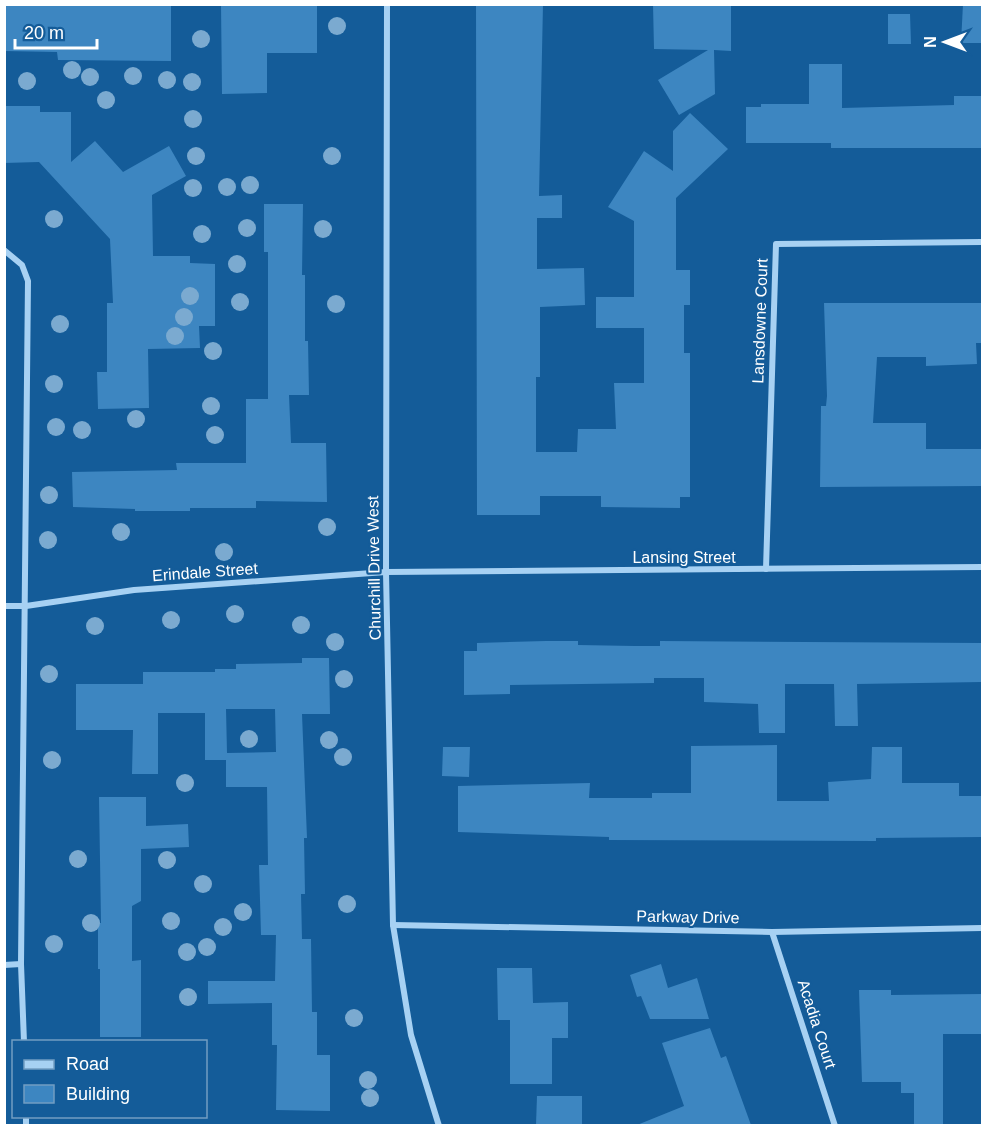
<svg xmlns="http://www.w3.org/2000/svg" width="987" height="1130" viewBox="0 0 987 1130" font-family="Arial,sans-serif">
  <rect width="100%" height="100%" fill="#145c99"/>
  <!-- building -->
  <g fill="#3d86c1" fill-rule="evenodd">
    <path d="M4 4H171V61L58 60 57 52 4 51Z"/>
    <path d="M221 4H317V53H267V93L222 94Z"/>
    <path d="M476 4H543L539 196 562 195V218H537V269L584 268 585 305 540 307V377H536V452H577L578 429H616L614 383H644V328H596V297H634V221L608 207 644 151 673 171V131L690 113 728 149 676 198V270H690V305H684V353H690V497H680V508L601 507V496H540V515H477Z"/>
    <path d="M653 4H731V51L714 50 715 94 679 115 658 80 708 50 654 49Z"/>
    <path d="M963 4H982V43H961Z"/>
    <path d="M888 14H910L911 44H888Z"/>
    <path d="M809 64H842V108L954 105V96H982V148H831V143H746V107H761V104H809Z"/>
    <path d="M4 106H40V112H71V162L95 141 123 172 169 146 186 176 152 195 153 256H190V263L215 264V326H199L200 348 148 349 149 408 98 409 97 372H107V303H113L110 239 39 162 4 163Z"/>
    <path d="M264 204H303L302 275H305V341H308L309 395H289L291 443H326L327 502 256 501V508H190V511H135V509L73 507 72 472 177 470 176 463H246V399H268V252H264Z"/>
    <path d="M824 303H982V343H976L977 364 926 366V357H877L873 423H926V449H982V486L820 487 821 406H826L827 396Z"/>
    <path d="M546 641H578V645L635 646H660V641L982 643V682L857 684 858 726H835L834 684H785V733H759L758 704 704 702V678H654V683L510 685V694L464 695V651H477V643Z"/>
    <path d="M302 658H329L330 714H302L307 838H304L305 894H301L302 939H311L312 1012H317V1055H330V1111L276 1110 277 1045H272V1003L208 1004V981H275L276 935H261L259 865H268L267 787H226V760H205V713H158V774H132L133 730H76V684H143V672H215V669H236V664L302 663ZM226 709H275L276 752 227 753Z"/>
    <path d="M777 745V801H829L828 782 871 779 872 747H902V783H959V796H982V837L876 838V841L609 840V837L458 832V786L590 783 589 798H652V793H691V746Z"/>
    <path d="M443 747H470L469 777 442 776Z"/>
    <path d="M99 797H146V826L188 824 189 847 141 849V901L132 906V961L141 960V1037H100V969H98V923H101Z"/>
    <path d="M661 964 668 988 697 978 709 1019H650L641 996 637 997 630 975Z"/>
    <path d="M497 968H532L533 1003 568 1002V1038H552V1084H510V1020H498Z"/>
    <path d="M859 990H891V995L982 994V1034H943V1125H914V1093H901V1082H862Z"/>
    <path d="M710 1028 721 1058 726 1056 751 1125H637L684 1106 662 1043Z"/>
    <path d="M537 1096H582V1125H536Z"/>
  </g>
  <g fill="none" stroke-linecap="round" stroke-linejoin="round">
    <!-- street -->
    <g stroke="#a7d1f3" stroke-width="6">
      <path d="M387 4 386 572 393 925 411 1035 439 1126"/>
      <path d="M4 250 22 265 28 281 21 964 24 1042"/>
      <path d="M766 569 776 244 982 242"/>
      <path d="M4 606H26L134 590 386 572 982 567"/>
      <path d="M393 925 772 932 982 928"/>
      <path d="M772 932 835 1126"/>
      <path d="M4 965 21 964"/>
      <path d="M26 1116V1126"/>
    </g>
  </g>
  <!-- trees -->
  <g fill="#7baad0">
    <circle cx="337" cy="26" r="9"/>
    <circle cx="201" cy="39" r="9"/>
    <circle cx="72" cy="70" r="9"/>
    <circle cx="133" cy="76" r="9"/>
    <circle cx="90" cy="77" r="9"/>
    <circle cx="167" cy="80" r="9"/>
    <circle cx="27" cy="81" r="9"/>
    <circle cx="192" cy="82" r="9"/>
    <circle cx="106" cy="100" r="9"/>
    <circle cx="193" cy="119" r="9"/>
    <circle cx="196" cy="156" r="9"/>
    <circle cx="332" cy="156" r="9"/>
    <circle cx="250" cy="185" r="9"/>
    <circle cx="227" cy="187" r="9"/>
    <circle cx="193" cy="188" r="9"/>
    <circle cx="54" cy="219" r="9"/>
    <circle cx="247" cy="228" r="9"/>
    <circle cx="323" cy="229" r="9"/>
    <circle cx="202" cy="234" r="9"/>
    <circle cx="237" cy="264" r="9"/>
    <circle cx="190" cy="296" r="9"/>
    <circle cx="240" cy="302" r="9"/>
    <circle cx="336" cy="304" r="9"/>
    <circle cx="184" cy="317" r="9"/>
    <circle cx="60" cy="324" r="9"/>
    <circle cx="175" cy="336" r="9"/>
    <circle cx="213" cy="351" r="9"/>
    <circle cx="54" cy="384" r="9"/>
    <circle cx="211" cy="406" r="9"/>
    <circle cx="136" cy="419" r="9"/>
    <circle cx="56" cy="427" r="9"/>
    <circle cx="82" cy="430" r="9"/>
    <circle cx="215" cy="435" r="9"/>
    <circle cx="49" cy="495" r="9"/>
    <circle cx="327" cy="527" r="9"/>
    <circle cx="121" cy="532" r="9"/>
    <circle cx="48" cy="540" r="9"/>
    <circle cx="224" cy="552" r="9"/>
    <circle cx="235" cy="614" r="9"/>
    <circle cx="171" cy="620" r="9"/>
    <circle cx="301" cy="625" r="9"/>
    <circle cx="95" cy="626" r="9"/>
    <circle cx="335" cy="642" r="9"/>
    <circle cx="49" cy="674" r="9"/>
    <circle cx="344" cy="679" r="9"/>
    <circle cx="249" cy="739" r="9"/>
    <circle cx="329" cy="740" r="9"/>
    <circle cx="343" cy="757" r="9"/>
    <circle cx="52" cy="760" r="9"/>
    <circle cx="185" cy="783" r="9"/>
    <circle cx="78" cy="859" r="9"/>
    <circle cx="167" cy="860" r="9"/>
    <circle cx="203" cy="884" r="9"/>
    <circle cx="347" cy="904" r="9"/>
    <circle cx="243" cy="912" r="9"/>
    <circle cx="171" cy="921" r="9"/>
    <circle cx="91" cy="923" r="9"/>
    <circle cx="223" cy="927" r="9"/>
    <circle cx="54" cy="944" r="9"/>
    <circle cx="207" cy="947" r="9"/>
    <circle cx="187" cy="952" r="9"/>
    <circle cx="188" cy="997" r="9"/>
    <circle cx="354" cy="1018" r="9"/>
    <circle cx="368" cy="1080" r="9"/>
    <circle cx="370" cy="1098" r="9"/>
  </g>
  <g text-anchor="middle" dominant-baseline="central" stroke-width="4.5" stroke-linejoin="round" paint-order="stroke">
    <!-- street labels -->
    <g font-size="16" fill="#fff" stroke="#145c99">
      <text transform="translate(760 321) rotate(-88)">Lansdowne Court</text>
      <text x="684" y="557">Lansing Street</text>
      <text transform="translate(374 568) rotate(-91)">Churchill Drive West</text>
      <text transform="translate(205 572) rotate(-4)">Erindale Street</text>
      <text transform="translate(688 917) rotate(1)">Parkway Drive</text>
      <text transform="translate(817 1024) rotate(72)">Acadia Court</text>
    </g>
  </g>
  <!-- border -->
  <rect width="987" height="1130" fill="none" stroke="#ffffff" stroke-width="12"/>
  <!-- legend -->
  <rect x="12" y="1040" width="195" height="78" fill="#145c99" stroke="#729dc2" stroke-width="1.5"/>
  <rect x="24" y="1060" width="30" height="9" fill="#a7d1f3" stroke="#729dc2" stroke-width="1.5"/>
  <text x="66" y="1070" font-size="18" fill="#ffffff">Road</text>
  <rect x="24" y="1085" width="30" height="18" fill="#3d86c1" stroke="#729dc2" stroke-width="1.5"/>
  <text x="66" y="1100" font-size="18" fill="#ffffff">Building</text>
  <!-- north arrow -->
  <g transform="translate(945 42) rotate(270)" stroke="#145c99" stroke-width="4.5" paint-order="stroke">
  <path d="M0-4.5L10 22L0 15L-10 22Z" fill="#ffffff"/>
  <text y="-9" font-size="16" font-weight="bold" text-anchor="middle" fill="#ffffff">N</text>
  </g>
  <!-- scale -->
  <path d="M15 39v9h82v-9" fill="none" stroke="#ffffff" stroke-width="3"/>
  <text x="24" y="39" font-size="18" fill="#ffffff" stroke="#145c99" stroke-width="4.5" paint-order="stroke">20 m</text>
</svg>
